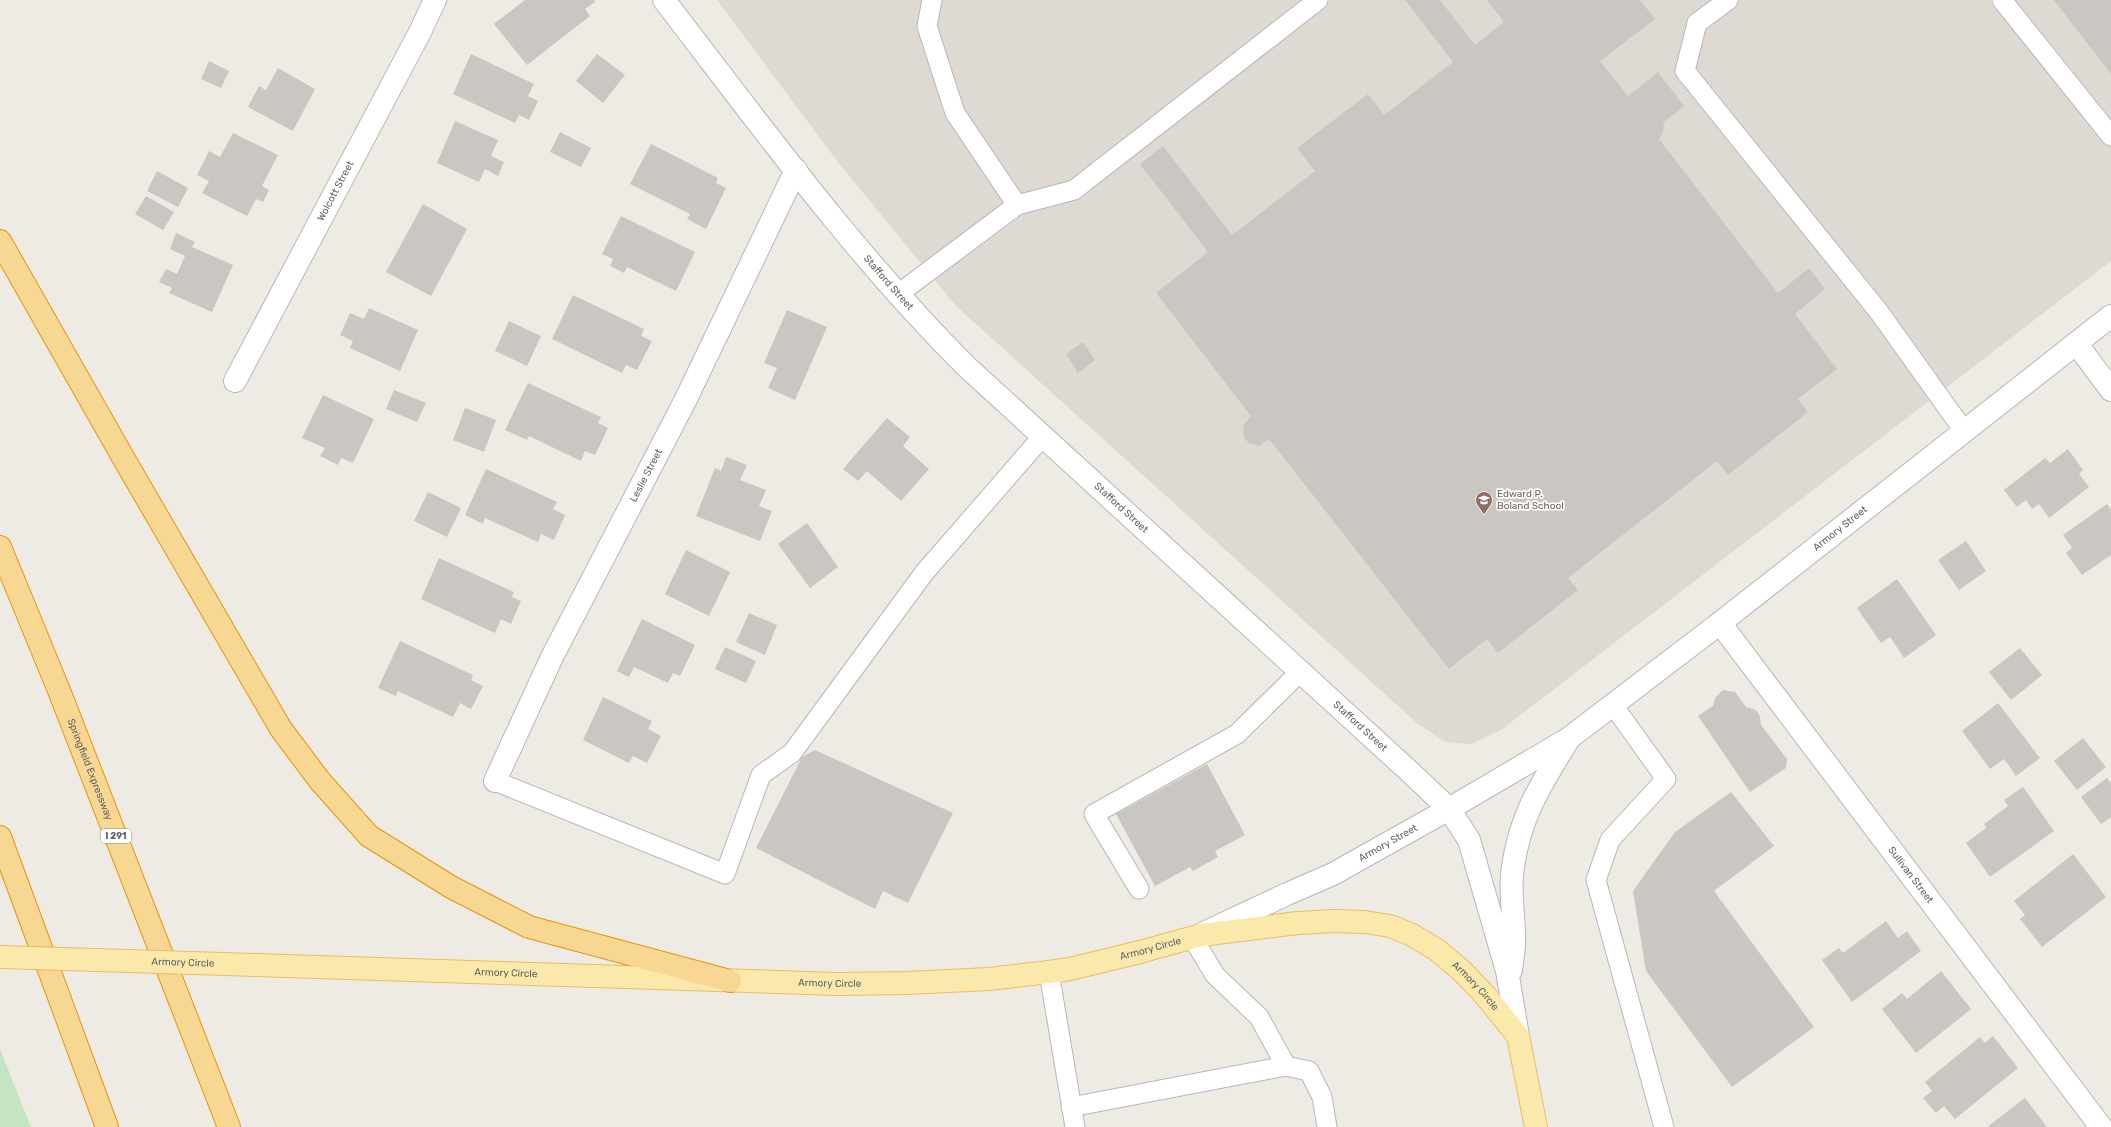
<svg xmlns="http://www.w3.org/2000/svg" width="2111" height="1127" viewBox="0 0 2111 1127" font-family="Rubik,sans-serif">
  <rect width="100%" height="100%" fill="#eeebe4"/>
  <!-- education -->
  <path fill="#dedad3" d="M717 0H2111V261L1501 730 1471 744 1446 742 1418 724 956 306 837 161Z"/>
  <!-- green -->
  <path fill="#c4e4c2" d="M0 1049 31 1127H0Z"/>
  <!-- building -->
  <g fill="#cac6c2">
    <path d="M525 0H594L595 2 585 9 590 16 527 65 494 24Z"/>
    <path d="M1405 0H1440L1475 45 1504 22 1487 0H1640L1655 19 1600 61 1628 96 1658 72 1684 106 1664 122 1663 132 1659 139 1778 293 1809 268 1825 289 1795 314 1837 369 1798 399 1808 412 1728 475 1717 461 1568 578 1578 590 1498 653 1487 639 1449 669 1269 439 1259 446 1250 444 1244 438 1243 426 1251 416 1156 293 1208 252 1140 164 1163 146 1232 235 1315 171 1297 148 1368 94 1384 115 1453 62Z"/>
    <path d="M2054 0H2111V74Z"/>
    <path d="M471 54 534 84 528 96 538 101 529 120 519 115 515 123 453 94Z"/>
    <path d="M597 54 625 75 603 103 576 81Z"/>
    <path d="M209 61 229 71 221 88 201 79Z"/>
    <path d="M278 68 315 89 293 131 248 107 259 86 266 90Z"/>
    <path d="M455 121 498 140 491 156 504 162 498 176 485 169 479 182 437 163Z"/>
    <path d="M560 132 591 148 581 167 550 152Z"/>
    <path d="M233 133 278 155 262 186 269 190 263 202 256 199 247 216 202 193 209 181 197 175 209 151 220 157Z"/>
    <path d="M651 144 718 178 716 183 726 188 706 229 687 219 690 214 630 184Z"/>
    <path d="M157 171 188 188 178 207 147 191Z"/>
    <path d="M146 196 174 212 163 230 135 214Z"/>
    <path d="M423 204 467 229 431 296 386 272Z"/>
    <path d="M621 216 695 252 676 291 627 267 624 273 610 266 613 259 602 254Z"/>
    <path d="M176 233 195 242 192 247 233 265 212 312 169 293 172 288 159 282 166 269 177 274 185 256 170 249Z"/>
    <path d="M573 295 644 329 641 336 652 341 637 370 626 365 622 373 552 339Z"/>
    <path d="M369 308 418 330 400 371 350 348 353 341 340 335 350 313 364 319Z"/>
    <path d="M787 310 827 327 795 400 768 388 777 368 764 363Z"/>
    <path d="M509 321 541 336 527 366 495 351Z"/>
    <path d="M1083 342 1095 360 1078 373 1066 354Z"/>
    <path d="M528 383 601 417 598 423 608 428 595 455 585 451 581 461 529 436 527 440 505 430Z"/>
    <path d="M394 390 426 403 417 422 386 409Z"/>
    <path d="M323 395 374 419 353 463 341 458 338 465 320 456 325 448 302 438Z"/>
    <path d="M465 408 496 420 484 452 453 440Z"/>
    <path d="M887 418 910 437 903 446 929 469 901 501 867 471 858 481 843 469Z"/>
    <path d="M2068 449 2083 470 2079 474 2089 487 2049 518 2039 504 2032 509 2026 500 2017 507 2004 490 2045 458 2050 463Z"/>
    <path d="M726 457 747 465 740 480 766 490 759 506 772 511 760 541 696 516 715 468 721 471Z"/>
    <path d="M486 469 557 502 553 509 565 515 554 540 541 534 538 542 485 518 483 524 465 515Z"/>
    <path d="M428 492 461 508 447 537 414 521Z"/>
    <path d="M2107 504 2111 510V555L2082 575 2066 553 2072 548 2063 535Z"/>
    <path d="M807 523 838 567 810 588 778 544Z"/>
    <path d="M1966 541 1986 571 1959 590 1938 560Z"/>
    <path d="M686 550 730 572 709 616 665 594Z"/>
    <path d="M439 558 514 592 512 597 521 601 511 624 501 619 495 633 421 599Z"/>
    <path d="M1897 579 1936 635 1904 658 1890 637 1881 643 1857 608Z"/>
    <path d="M749 613 777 625 765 655 736 642Z"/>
    <path d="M642 619 695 645 680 676 673 673 668 683 634 667 629 677 617 671Z"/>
    <path d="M400 641 473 675 471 680 483 686 471 709 460 703 453 717 398 691 396 696 378 688Z"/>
    <path d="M725 647 756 661 746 683 715 669Z"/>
    <path d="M2020 648 2042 675 2011 700 1989 672Z"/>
    <path d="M1723 690 1735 692 1746 707 1756 710 1760 716 1761 725 1787 759 1786 768 1750 792 1698 716 1713 706 1715 698Z"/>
    <path d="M603 697 652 721 648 729 661 736 647 763 633 756 629 763 583 740Z"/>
    <path d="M1998 703 2040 758 2016 776 2004 759 1990 769 1962 731Z"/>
    <path d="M2083 738 2106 767 2077 790 2054 761Z"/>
    <path d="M815 750 953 813 908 903 883 891 875 909 756 848 802 757Z"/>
    <path d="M1207 764 1245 835 1215 851 1218 857 1193 871 1190 867 1155 886 1116 814Z"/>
    <path d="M2107 778 2111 783V817L2101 824 2081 797Z"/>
    <path d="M2023 787 2054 831 1990 877 1966 843 1986 828 1984 824 2008 806 2004 800Z"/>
    <path d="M1731 792 1774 846 1714 891 1814 1027 1732 1087 1646 971 1633 891 1675 832Z"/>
    <path d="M2073 854 2106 897 2042 947 2020 919 2025 915 2014 901Z"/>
    <path d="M1886 921 1898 938 1907 931 1921 951 1852 1002 1822 960 1839 948 1843 953Z"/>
    <path d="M1941 971 1971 1009 1916 1053 1882 1009 1902 993 1907 999Z"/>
    <path d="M1993 1036 2018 1068 1955 1119 1944 1106 1936 1113 1923 1098 1932 1091 1925 1082 1980 1037 1985 1043Z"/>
    <path d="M2025 1098 2047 1127H1987Z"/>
  </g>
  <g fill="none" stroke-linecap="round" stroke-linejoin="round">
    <defs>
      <g id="lane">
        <path d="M932 0 927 26 955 113 1017 205"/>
        <path d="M1728 0 1697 23 1685 71 1879 312 1964 431"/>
        <path d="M2002 0 2111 136"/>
        <path d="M897 295 1017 205 1074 190 1318 0"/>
        <path d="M1613 705 1666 779 1610 840 1596 880 1664 1127"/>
        <path d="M495 781 725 874 761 775 792 753 924 573 1043 436"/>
        <path d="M1139 889 1094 814 1237 734 1301 671"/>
        <path d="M1192 937 1215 975 1259 1017 1286 1066"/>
        <path d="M1049 972 1075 1127"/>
        <path d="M1071 1107 1286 1066 1309 1071 1322 1097 1327 1127"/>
      </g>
      <g id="street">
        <path d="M2076 343 2111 390"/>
        <path id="s1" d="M235 381 420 32 435 0"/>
        <path id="s2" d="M1720 623 2101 1127"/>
        <path id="s3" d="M495 781 552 657 685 401 796 170"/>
      </g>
      <g id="secondary">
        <path id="s4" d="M664 0C761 126 855 256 968 368L1409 771 1449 809 1469 840 1507 971 1518 1036"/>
        <path id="s5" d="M1204 933 1287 894 1333 874 1449 809 1568 739 1720 623 2111 316"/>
        <path d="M1511 970C1512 959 1515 948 1514 937 1514 914 1509 890 1513 867 1520 815 1542 783 1568 740"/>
      </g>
      <g id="primary">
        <path id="s6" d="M286 966 838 984 908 983 989 979 1049 972 1070 969 1140 952 1201 935 1298 923 1334 921 1365 922 1390 926 1412 935 1437 950 1462 971 1484 994 1518 1036 1536 1127"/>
      </g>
      <g id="highway">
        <path d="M0 241 128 466 281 729 320 781 369 836 451 887 529 927 730 981"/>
        <path id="s7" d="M0 547 60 693 229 1127"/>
        <path d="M0 837 107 1127"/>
      </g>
    </defs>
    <!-- lane casing -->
    <use href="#lane" stroke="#b5b7bb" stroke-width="21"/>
    <!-- street casing -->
    <use href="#street" stroke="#b5b7bb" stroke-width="24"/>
    <!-- secondary casing -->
    <use href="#secondary" stroke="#b3b7bb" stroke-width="24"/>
    <!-- primary casing -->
    <use href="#primary" stroke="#ebbb61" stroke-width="24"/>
    <!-- highway casing -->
    <use href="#highway" stroke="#e7940b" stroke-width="24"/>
    <!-- lane -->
    <use href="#lane" stroke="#fff" stroke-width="19"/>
    <!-- street -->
    <use href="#street" stroke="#fff" stroke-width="22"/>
    <!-- secondary -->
    <use href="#secondary" stroke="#fff" stroke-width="22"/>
    <!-- primary -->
    <use href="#primary" stroke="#fbe9ac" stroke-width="22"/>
    <!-- highway -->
    <use href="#highway" stroke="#f8d792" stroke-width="22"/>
    <defs>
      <g id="primary-bridge">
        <path id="s8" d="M0 957 286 966"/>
      </g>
    </defs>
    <!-- primary-bridge casing -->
    <use href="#primary-bridge" stroke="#ebbb61" stroke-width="24" stroke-linecap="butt"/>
    <!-- primary-bridge -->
    <use href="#primary-bridge" stroke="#fbe9ac" stroke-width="22"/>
  </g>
  <!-- icons -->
  <defs>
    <symbol id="school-pin" viewBox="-11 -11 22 30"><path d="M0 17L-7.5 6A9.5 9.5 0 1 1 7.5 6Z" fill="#8d6e63" stroke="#fff"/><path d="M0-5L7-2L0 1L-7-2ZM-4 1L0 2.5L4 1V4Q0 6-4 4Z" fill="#fff"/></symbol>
  </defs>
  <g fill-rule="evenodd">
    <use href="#school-pin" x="1474" y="490" width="20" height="27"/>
  </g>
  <g text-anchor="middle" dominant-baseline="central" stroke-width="3.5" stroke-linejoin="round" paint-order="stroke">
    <!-- shield labels -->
    <rect fill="#fff" stroke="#8d9092" stroke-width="1" x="101" y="829" width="30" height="14" rx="3"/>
    <g font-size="9" font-weight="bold" fill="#5c6064">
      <text x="116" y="836">I 291</text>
    </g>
    <!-- street labels -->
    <g font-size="10" fill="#5c6064" stroke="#fff">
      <text stroke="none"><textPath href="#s1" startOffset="215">Wolcott Street</textPath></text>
      <text stroke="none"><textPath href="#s4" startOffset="361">Stafford Street</textPath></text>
      <text stroke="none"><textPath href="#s3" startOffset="341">Leslie Street</textPath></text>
      <text stroke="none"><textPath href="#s4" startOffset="685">Stafford Street</textPath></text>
      <text stroke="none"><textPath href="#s5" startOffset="757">Armory Street</textPath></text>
      <text stroke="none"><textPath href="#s4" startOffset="1009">Stafford Street</textPath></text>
      <text stroke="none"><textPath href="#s7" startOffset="240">Springfield Expressway</textPath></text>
      <text stroke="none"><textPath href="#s5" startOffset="205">Armory Street</textPath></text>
      <text stroke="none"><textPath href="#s2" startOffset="316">Sullivan Street</textPath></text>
      <text stroke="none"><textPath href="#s6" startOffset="868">Armory Circle</textPath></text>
      <text stroke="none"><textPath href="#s8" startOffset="183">Armory Circle</textPath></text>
      <text stroke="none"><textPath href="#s6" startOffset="220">Armory Circle</textPath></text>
      <text stroke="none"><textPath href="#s6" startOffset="544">Armory Circle</textPath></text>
      <text stroke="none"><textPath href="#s6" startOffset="1216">Armory Circle</textPath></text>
    </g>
    <!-- education labels -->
    <g font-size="10" fill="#785e54" stroke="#fff" text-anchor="start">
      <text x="1497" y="494">Edward P.<tspan x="1497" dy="12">Boland School</tspan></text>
    </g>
  </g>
</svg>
